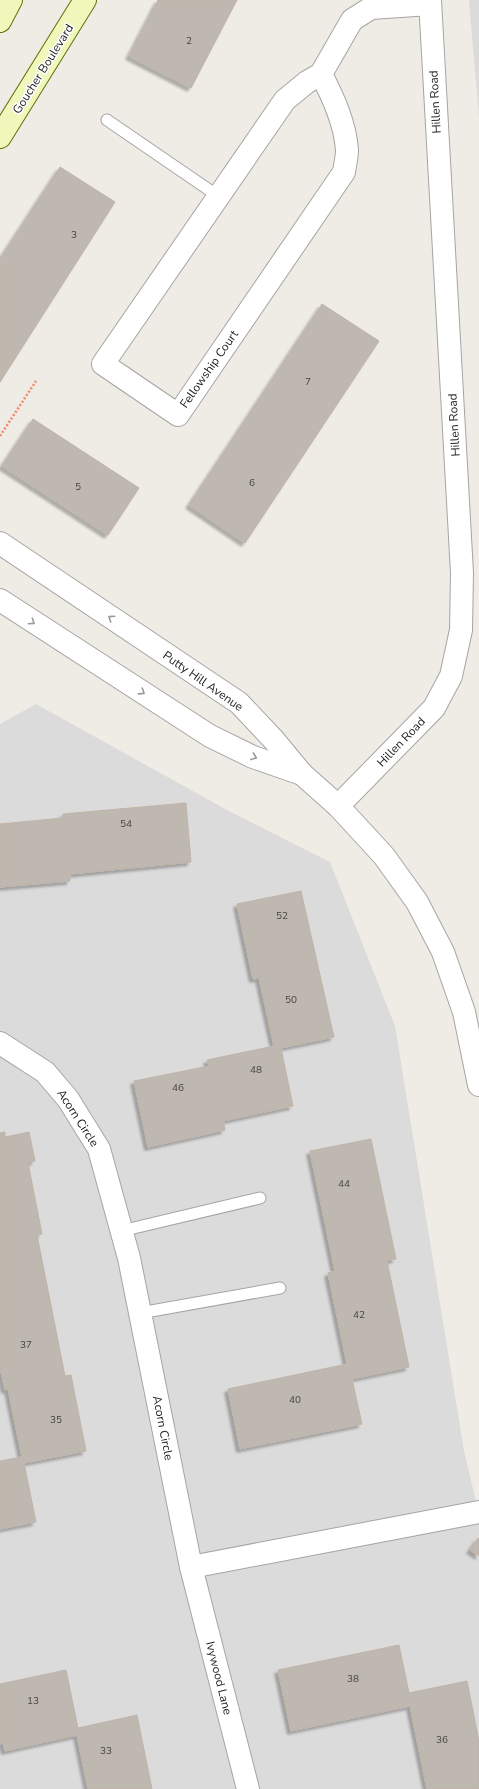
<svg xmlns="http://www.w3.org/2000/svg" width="479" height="1789" viewBox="0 0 479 1789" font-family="'Nunito Sans',sans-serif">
  <defs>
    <filter id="shadow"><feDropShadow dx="-3.5" dy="3.5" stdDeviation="1" flood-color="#0004"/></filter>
  </defs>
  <rect width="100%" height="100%" fill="#eeece4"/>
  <!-- residential -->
  <g fill="#dcdbdb">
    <path d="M469 0H479V117Z"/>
    <path d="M36 704 227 810 330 862 395 1026 464 1451 479 1514V1789H0V724Z"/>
  </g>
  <!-- building -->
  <g fill="#bfb8b1" stroke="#c0b3a7" filter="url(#shadow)">
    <path d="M158 0H237L191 88 129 56Z"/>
    <path d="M60 167 115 202 0 382V259Z"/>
    <path d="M322 304 379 341 245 543 189 505Z"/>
    <path d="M33 419 139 488 108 535 2 466Z"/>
    <path d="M186 803 191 862 70 874V881L0 887V824L63 818V814Z"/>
    <path d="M301 891 334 1037 281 1048 293 1106 223 1121 225 1130 148 1147 134 1081 209 1066 207 1060 274 1046 259 978 253 979 237 904Z"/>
    <path d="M5 1132V1137L29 1132 35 1161 28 1163 42 1234 37 1235 65 1376 71 1375 86 1451 24 1463 36 1522 0 1529V1461L22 1457 8 1389 5 1390 0 1367V1133Z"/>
    <path d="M371 1139 396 1259 387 1261 409 1367 352 1379 362 1424 240 1449 228 1389 347 1364 328 1273 335 1271 310 1151Z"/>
    <path d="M478 1538 479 1539V1556L470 1550Z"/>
    <path d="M399 1645 409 1693 467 1681 479 1741V1789H427L410 1706 291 1731 278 1670Z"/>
    <path d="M66 1670 78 1728 137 1715 152 1789H88L77 1735 5 1751 3 1743 0 1744V1684Z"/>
  </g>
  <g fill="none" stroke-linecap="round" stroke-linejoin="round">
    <defs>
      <g id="service">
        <path d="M107 120 218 196"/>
        <path d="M121 1231 260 1198"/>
        <path d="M140 1313 280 1288"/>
      </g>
      <g id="minor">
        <path d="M321 74C333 97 345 123 347 150 347 157 345 165 344 172L178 415 103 364 285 100 307 82 321 74 352 20 371 8 430 4"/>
        <path d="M338 806 434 708 451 676 461 630 462 573 430 0"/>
        <path d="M0 1043 45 1072 68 1099 99 1149 129 1258 191 1567 248 1789"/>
        <path d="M191 1567 479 1512"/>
      </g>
      <g id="tertiary">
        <path d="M0 543 239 703 273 739 302 774 338 806 384 856 417 902 443 952 464 1012 479 1085"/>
        <path d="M0 600 210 736 253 757 302 774"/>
      </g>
      <g id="secondary">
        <path d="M0 21 11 0"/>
        <path d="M0 137 85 0"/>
      </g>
    </defs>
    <!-- service casing -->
    <use href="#service" stroke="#a5a5a5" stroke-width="13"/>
    <!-- minor casing -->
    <use href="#minor" stroke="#a5a5a5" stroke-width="24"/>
    <!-- tertiary casing -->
    <use href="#tertiary" stroke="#a5a5a5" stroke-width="24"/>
    <!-- secondary casing -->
    <use href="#secondary" stroke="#5f7109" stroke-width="24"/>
    <!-- path -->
    <path stroke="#f4856f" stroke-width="2.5" stroke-dasharray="2 2" stroke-linecap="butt" d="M0 436 36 381"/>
    <!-- service -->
    <use href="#service" stroke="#fff" stroke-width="11"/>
    <!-- minor -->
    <use href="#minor" stroke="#fff" stroke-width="22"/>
    <!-- tertiary -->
    <use href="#tertiary" stroke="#fff" stroke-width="22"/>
    <!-- secondary -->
    <use href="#secondary" stroke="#f0f7ba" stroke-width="22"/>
  </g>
  <!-- one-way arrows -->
  <defs><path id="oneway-chevron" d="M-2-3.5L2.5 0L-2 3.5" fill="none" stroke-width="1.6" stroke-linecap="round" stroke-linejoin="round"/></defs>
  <g stroke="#9a9a9a">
    <use href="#oneway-chevron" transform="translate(111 618) rotate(-146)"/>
    <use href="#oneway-chevron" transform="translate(32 622) rotate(34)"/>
    <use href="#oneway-chevron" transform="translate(142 692) rotate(33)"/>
    <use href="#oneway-chevron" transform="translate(254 757) rotate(22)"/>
  </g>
  <g text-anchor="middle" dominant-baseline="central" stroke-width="3" stroke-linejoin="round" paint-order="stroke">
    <!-- number labels -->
    <g font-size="10" fill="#464443">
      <text x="189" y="41">2</text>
      <text x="74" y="235">3</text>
      <text x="308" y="382">7</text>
      <text x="252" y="483">6</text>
      <text x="78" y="487">5</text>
      <text x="126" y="824">54</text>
      <text x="282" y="916">52</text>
      <text x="291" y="1000">50</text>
      <text x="256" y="1070">48</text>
      <text x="178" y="1088">46</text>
      <text x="344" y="1184">44</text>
      <text x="359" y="1315">42</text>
      <text x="26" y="1345">37</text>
      <text x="295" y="1400">40</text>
      <text x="56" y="1420">35</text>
      <text x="353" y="1679">38</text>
      <text x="33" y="1701">13</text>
      <text x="442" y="1740">36</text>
      <text x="106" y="1751">33</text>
    </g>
    <!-- street labels -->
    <g font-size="12" fill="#1e1e1e" stroke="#fff">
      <text transform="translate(43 69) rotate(-58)">Goucher Boulevard</text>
      <text transform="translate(435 102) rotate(-93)">Hillen Road</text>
      <text transform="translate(209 369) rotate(-55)">Fellowship Court</text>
      <text transform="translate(454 425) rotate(-93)">Hillen Road</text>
      <text transform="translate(203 681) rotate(35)">Putty Hill Avenue</text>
      <text transform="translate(401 742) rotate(-46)">Hillen Road</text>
      <text transform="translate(78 1118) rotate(57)">Acorn Circle</text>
      <text transform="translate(163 1428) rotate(79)">Acorn Circle</text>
      <text transform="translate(219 1678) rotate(76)">Ivywood Lane</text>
    </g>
  </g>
</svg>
